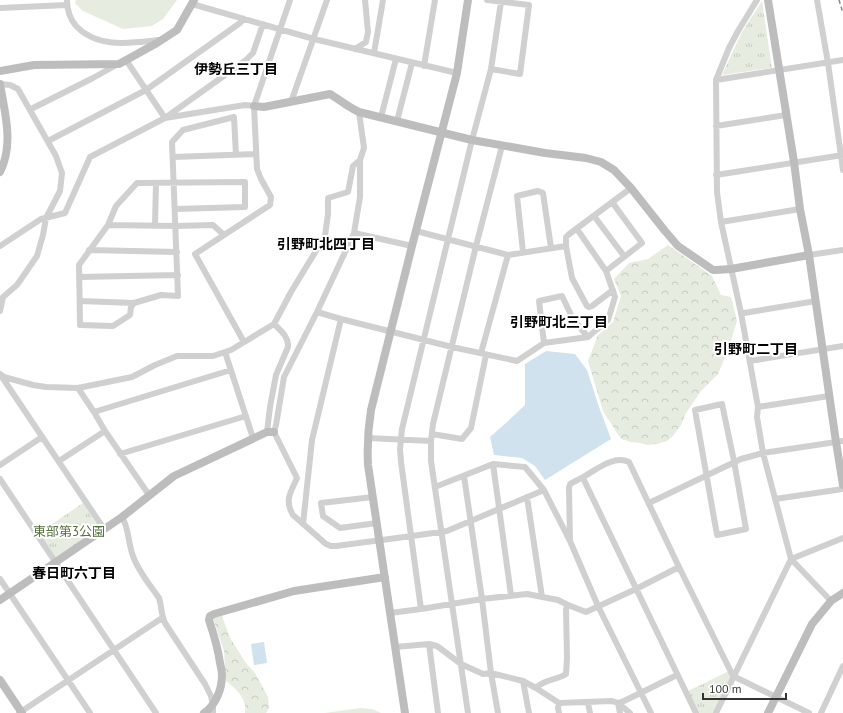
<svg xmlns="http://www.w3.org/2000/svg" width="843" height="713" font-family="'PT Sans','Noto Sans JP',sans-serif">
	<defs>
		<pattern id="grass-tufts" width="24" height="20" patternUnits="userSpaceOnUse"><rect width="24" height="20" fill="#e6ecdf"/><path d="M3 7l-1-3M5 7V3M7 7l1-3M15 17l-1-3M17 17v-4M19 17l1-3" fill="none" stroke="#c6cbc0"/></pattern>
		<pattern id="forest-crowns" width="20" height="18" patternUnits="userSpaceOnUse"><rect width="20" height="18" fill="#e6ecdf"/><path d="M2 6a3 3 0 1 1 6 0M12 15a3 3 0 1 1 6 0" fill="none" stroke="#c6cbc0"/></pattern>
	</defs>
	<rect width="100%" height="100%" fill="#fff"/>
	<!-- grass -->
	<path fill="url(#grass-tufts)" d="M762 1 772 68 722 75 742 32Z
		M83 503 99 528 56 558 39 533Z
		M729 671 732 676 714 713H697L686 692Z"/>
	<!-- forest -->
	<path fill="url(#forest-crowns)" d="M668 245 712 276 721 295 731 297 737 321 727 353 718 374 701 391 686 413 681 425 673 436 667 441 657 444 647 445 640 443 631 442 621 439 603 411 588 361 598 335 613 322 621 296 614 279 629 263 648 259Z
		M222 616 230 638 246 663 255 673 268 697 269 708 266 713H245C247 698 237 690 226 681L224 651 213 618Z"/>
	<!-- pitch -->
	<path fill="#e6ecdf" d="M76 0H177L163 19 152 26 123 29 83 11 75 3Z
		M361 708 372 709 381 713H325Z"/>
	<!-- water -->
	<path fill="#cfe2ee" d="M546 351 575 354 587 370 599 407 611 439 545 480 535 466 522 458 494 455 490 437 506 423 525 405V364Z
		M264 642 267 663 254 665 251 644Z"/>
	<g fill="none" stroke-linecap="round" stroke-linejoin="round">
		<!-- street -->
		<path stroke="#d0d0d0" stroke-width="6" d="M67 0C67 9 70 19 76 26 98 49 131 43 159 40
			M487 0 529 5 520 74 491 69
			M757 0 738 31 729 48 716 80 717 192 721 222 741 313 758 407 757 417 763 453 791 559 831 601
			M817 0 828 63 843 170
			M192 4 314 39 457 73
			M0 8 67 5
			M355 49 366 42 368 32 365 0
			M374 53 383 0
			M126 60 165 118 246 60 253 53 263 24
			M424 66 435 0
			M716 80 843 60
			M0 84 10 85 18 89 56 156 62 173 60 191 46 218 43 235 37 256 17 285 3 297 0 311
			M291 102 327 0
			M31 109 93 78 118 64
			M359 112 364 148 360 160V197L354 233 317 312 284 377 276 425 274 432 297 478C291 492 284 500 293 515L326 544 331 546H336L412 536 447 531 544 490
			M381 117 396 59
			M397 121 412 63
			M716 126 786 115
			M48 141 146 90 240 23 244 19
			M173 157 256 154
			M716 175 843 155
			M594 216 624 256
			M721 222 800 209
			M108 225 176 226 213 225 224 235
			M155 226 156 183
			M416 231 508 255 566 246V237L568 235 631 188
			M354 233 412 246
			M0 246 41 219 65 213 90 157 165 118 245 105 254 106
			M566 246 572 278 587 306 589 307 592 306 613 290
			M89 250 177 252
			M523 252 517 196 538 191 543 193 551 248
			M809 255 843 250
			M606 271 642 243 612 202
			M79 277 178 275
			M80 301 134 303 161 295 178 296 172 142 183 130 234 117 236 155
			M134 303 131 307 130 315 113 326 80 325 79 265 108 225 116 206 137 183 245 182V207L175 209
			M317 312 341 319 452 347 517 361 544 343 588 337 608 320 615 297 606 271 577 229
			M741 313H744L816 301
			M244 342 195 254 270 205 271 197 261 179 257 169 254 106 290 0
			M544 343 539 301 562 296 573 319 588 337
			M225 352 253 438
			M481 353 508 255
			M750 361 843 346
			M0 374 4 377 33 385 46 387 78 388 132 377 155 365 177 356H213L231 350 274 324 291 292 325 236 328 214V198L348 192 353 166 360 160
			M0 374 104 529
			M78 388 94 412 105 431 149 495
			M722 404 734 461 746 529 717 535 695 410Z
			M758 407 829 396
			M94 412 231 370
			M267 432 270 407 276 375 288 347C289 337 281 331 274 324
			M432 434 462 439 471 428 486 355
			M368 438 431 441
			M120 454 246 416
			M59 461 105 431
			M493 464 511 595
			M0 465 42 437
			M464 476 482 599 491 673 498 713
			M583 478 696 713
			M0 479 156 713
			M435 487 493 464 525 467 544 490 570 541 598 606 651 713
			M373 497 321 503 323 516 340 528 377 523
			M527 497 542 597
			M775 499 843 489
			M649 503 741 459 763 453 843 441
			M122 517C129 528 128 543 133 556 138 571 150 585 159 598 162 607 161 615 165 623L205 684 211 696 213 706V713
			M303 524 312 440 341 319
			M570 541 569 488 570 484C575 481 580 479 585 476 597 469 614 455 629 462L679 567 733 676 809 713
			M0 579 90 713
			M421 609 401 462 400 449 402 429 472 140 491 69 501 2
			M390 613 421 609 482 599 527 594 558 600 568 605 586 612 636 589 679 567
			M429 644 438 713
			M395 647 429 644 437 646 461 664 483 674 491 673 523 681 536 688 559 703
			M523 681 529 713
			M536 688C543 680 557 680 566 674L567 658 566 609 568 605
			M588 703 590 713
			M618 703 630 713
			M618 703 620 713
			M19 713 162 618
			M468 713 431 461V441L433 424 476 246 502 146
			M559 713 558 708 559 703 612 701 618 703 624 701 677 675
			M716 713 791 559 843 538
			M821 713 843 666"/>
		<!-- secondary -->
		<path stroke="#bdbdbd" stroke-width="8" d="M768 0 794 162 800 209 809 255 836 442 843 485
			M0 71 34 65 119 64 157 43 177 30 194 0
			M0 84C5 114 14 144 0 172
			M254 106 264 107 330 94C340 100 348 107 359 112L472 140 545 153 586 158 601 162 614 170 631 188 665 231 678 246 713 270H716L731 269 809 255
			M0 600 122 517 174 476 267 432H274
			M0 680 22 713
			M204 713C216 705 222 689 222 675 222 671 221 667 220 663 218 648 214 635 209 620L210 616 214 614 294 591 385 577
			M405 713 368 465C367 446 368 429 371 410L412 246 457 73 468 0
			M768 713 812 624 831 601 843 593"/>
		<!-- rail -->
		<path stroke="#888" stroke-width="1.5" stroke-dasharray="4 3" stroke-linecap="butt" d="M839 0 843 13"/>
	</g>
	<g text-anchor="middle" stroke-width="4" stroke-linejoin="round" paint-order="stroke">
		<!-- park labels -->
		<g font-size="13" fill="#56703f" stroke="#fff">
			<text x="69" y="536">東部第3公園</text>
		</g>
		<!-- neighbourhood labels -->
		<g font-size="14" font-weight="bold" fill="#000" stroke="#fff">
			<text x="236" y="74">伊勢丘三丁目</text>
			<text x="326" y="249">引野町北四丁目</text>
			<text x="559" y="327">引野町北三丁目</text>
			<text x="756" y="354">引野町二丁目</text>
			<text x="74" y="578">春日町六丁目</text>
		</g>
	</g>
	<!-- scale -->
	<path d="M703 693v6h83v-6" fill="none" stroke="#333333" stroke-width="2"/>
	<text x="709" y="693" font-size="12" fill="#333333" stroke="#ffffff" stroke-width="3" paint-order="stroke">100 m</text>
</svg>
